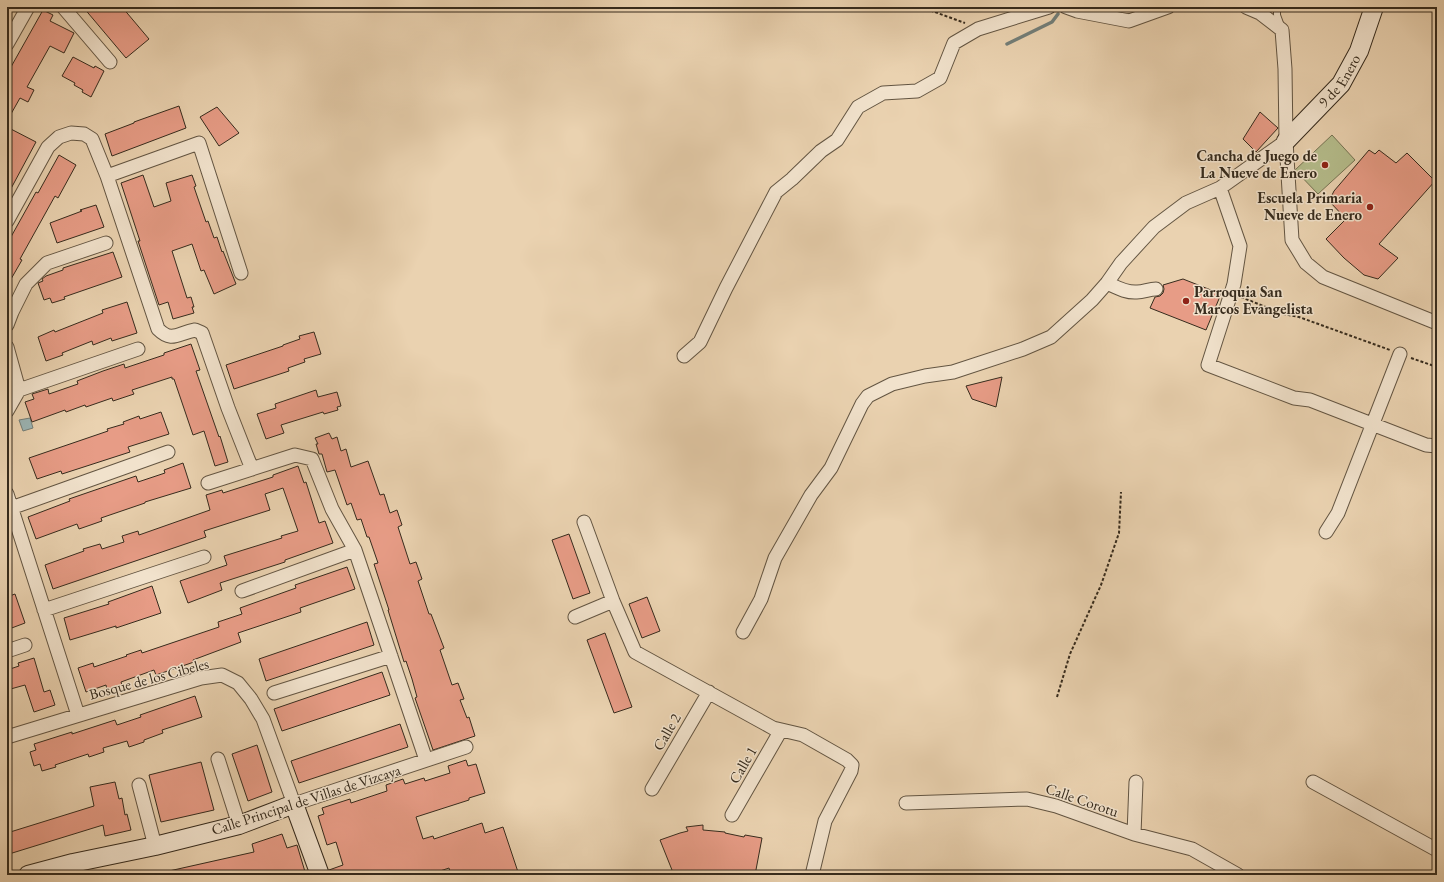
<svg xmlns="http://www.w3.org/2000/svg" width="1444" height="882" font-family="'EB Garamond',serif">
	<rect width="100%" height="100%" fill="#ead2b0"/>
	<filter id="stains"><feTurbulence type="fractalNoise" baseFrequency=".005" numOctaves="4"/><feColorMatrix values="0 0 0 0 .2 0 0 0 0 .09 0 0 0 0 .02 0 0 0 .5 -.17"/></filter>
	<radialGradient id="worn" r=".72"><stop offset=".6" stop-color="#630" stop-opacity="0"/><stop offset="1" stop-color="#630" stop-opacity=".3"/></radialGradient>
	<!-- green -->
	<path fill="#b5bd8c" stroke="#767454" d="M1332 135 1355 160 1318 194 1295 170Z"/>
	<!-- water -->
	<path fill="#9bb5b5" stroke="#737e78" d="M30 418 33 428 23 431 19 420Z"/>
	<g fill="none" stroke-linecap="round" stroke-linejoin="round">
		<!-- stream -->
		<path stroke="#737e78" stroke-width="3.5" d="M1007 44 1052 22 1058 14"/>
	</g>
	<!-- building -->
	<path fill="#e79c86" stroke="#362b1d" d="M83 7H122L149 39 126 58Z
		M43 10 53 15 50 21 74 33 64 53 50 46 27 87 34 90 28 102 20 98 7 121V74Z
		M73 57 94 68 95 66 104 71 91 97 82 92 83 90 74 85 75 83 62 76Z
		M179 106 186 128 112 156 105 134 134 123V122Z
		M217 107 239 133 219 146 200 117Z
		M1260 112 1278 128 1256 152 1243 139Z
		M7 127 36 142 7 196Z
		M1369 150 1375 154 1379 150 1396 163 1407 153 1435 181 1379 244 1398 258 1378 279 1364 275 1344 258 1326 239 1346 219 1329 201 1334 191Z
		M59 155 76 165 58 198 55 196 20 259 22 260 7 286V244L36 192 38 193Z
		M143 175 154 207 171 201 166 183 192 175 196 186 194 187 206 222 208 221 214 238 217 237 222 252 223 251 236 284 214 294 204 270 201 271 192 244 172 251 187 298 191 297 194 307H192L194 313 173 319 168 302 159 305 138 241H140L121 183Z
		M96 205 104 227 57 243 50 223 82 211 80 210Z
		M113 252 122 277 64 297 65 299 52 303 50 298 44 300 38 283 43 281 42 279 46 276 63 270V268Z
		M1183 279 1221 294 1206 330 1150 308 1155 297 1160 296 1163 293 1164 289 1163 285Z
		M127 302 137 333 112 341 111 338 93 345 92 341 62 353 63 355 46 361 38 337 54 330 55 332 103 313 102 310Z
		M314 332 321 354 304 359 305 362 288 368 289 371 234 389 226 365 283 346V345L300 339 299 336Z
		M191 344 200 370 196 371 219 437 220 436 228 462 215 466 204 431 193 435 174 379H172V377L132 390 134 394 113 401 112 398 86 407 85 405 66 412 65 410 32 422 25 402 34 399 32 394 48 389 49 394 78 384 77 381 103 371 124 364 125 368 164 355V353Z
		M1002 377 996 407 972 399 966 386Z
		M316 390 318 397 337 392 341 406 337 407 338 410 324 414 323 412 281 425 284 433 266 439 257 414 276 408 275 404Z
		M161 412 169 434 128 447 130 452 62 474 61 471 37 479 29 458 108 431 107 429 124 424 123 422 139 416 140 419Z
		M329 433 332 439 337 437 341 451 346 449 351 467 368 461 380 495 384 494 390 513 397 510 402 525 398 527 410 564 416 562 422 579 418 581 429 614H431L444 648 440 650 452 685 458 683 464 699 460 700 467 718 469 717 475 736 433 750 415 698 417 697 412 679 406 661 404 662 388 610H389L374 564 378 563 369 537H367L361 519 357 520 351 503 347 505 335 470 327 472 322 454H319L316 444H318L315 438Z
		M183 463 191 488 145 502V503L101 518 102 521 79 529 77 524 36 539 28 517 70 501 69 499 136 476 138 482 165 473 164 470Z
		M298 466 304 483 306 482 319 523 325 521 333 543 285 560V562L220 583 222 590 188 603 180 581 227 565 224 556 282 538 281 536 298 531 283 488 265 494 270 510 204 531 206 537 53 589 45 565 84 551 83 549 100 544 102 549 124 542 122 536 138 531 139 535 210 510 206 495 222 490 223 493 273 477V475Z
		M569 534 590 593 573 599 552 540Z
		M347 567 355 589 300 608 301 612 238 633 241 642 193 660 194 662 156 675 154 670 121 682 122 685 107 690 106 685 86 692 78 668 93 663 94 667 127 656 126 655 141 650 142 653 219 627 218 622 242 614 240 608 296 588 295 585Z
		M152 586 161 613 116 628V626L70 640 64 618 109 604 108 602Z
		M15 594 25 623 9 629 7 622V597Z
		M647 597 660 631 642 638 629 604Z
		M367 622 374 645 266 681 259 659Z
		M605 633 632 707 614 713 587 640Z
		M34 658 44 692 50 690 55 705 34 712 25 685 7 690V670L19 666 18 663Z
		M382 672 390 695 282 731 274 709Z
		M195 696 202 717 162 730 163 733 144 740V742L129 747 127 741 103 748 104 752 89 757 88 754 55 765 56 767 42 771 40 764 34 766 30 752 36 750 34 744 72 732V734L115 720 117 725 141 717 140 715Z
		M400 724 408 747 299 783 291 761Z
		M257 745 272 792 248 801 232 754Z
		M466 760 468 766 476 764 485 793 469 798V800L416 817 423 839 433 836 434 839 482 823 485 833 503 827 519 875H451L449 868 428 875H330L329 870 343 865 336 842 327 845 318 816 324 814 322 808 350 799 351 803 387 791 386 785 403 779 405 784 424 778 425 781 450 773 448 766Z
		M201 762 214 810 161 822 149 775Z
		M115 782 119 799 122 798 125 815 127 814 131 830 105 836 103 825 9 854 7 847V833L94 806 90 787Z
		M703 825V830L725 832V833L744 837 745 835 762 838 755 875H732L701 871 687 875H674L660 840 680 833 688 831 686 827Z
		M282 834 287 848 297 845 306 875H170L169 871 254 852 252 844Z"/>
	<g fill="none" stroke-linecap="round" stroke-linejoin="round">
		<!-- lane casing -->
		<g stroke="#635542" stroke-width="8">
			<path id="lane" d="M1277 7V15L1281 26"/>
		</g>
		<!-- street casing -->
		<g stroke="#635542" stroke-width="15">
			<path id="street" d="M63 7 110 62
				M1066 7 1077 11 1129 21 1168 7
				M1246 7 1260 13 1282 30 1285 69 1286 141 1292 240 1306 263 1323 277 1437 323
				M7 44 28 7
				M107 176 199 143 241 273
				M1220 188 1240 246 1234 284 1208 365 1294 398 1310 400 1426 445 1437 446
				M7 221 48 147 59 137 71 133 84 134 92 139 107 176 158 329C172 343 178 333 195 330L202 333 228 408 252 469
				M1107 283C1116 287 1126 293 1137 292 1144 292 1149 289 1156 289
				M7 325 12 312 26 284 47 263 106 243
				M7 347 19 390
				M684 356 700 342 726 288 776 192 792 179 821 151 837 140 858 107 883 93 917 91 940 78 954 43 978 29 1049 7
				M7 411 19 390 138 349
				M208 483 295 455 312 459 332 509 355 550 426 760
				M7 494 78 715
				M11 508 168 452
				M584 522 613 601 635 652 773 728 803 735 847 760 852 765 851 771 825 821 812 875
				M1326 532 1338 513 1400 354
				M242 591 355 550
				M44 610 204 557
				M575 617 613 601
				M743 632 761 599 775 558 811 495 831 468 862 404 868 396 892 384 925 376 953 372 1023 349 1051 337 1092 300 1107 283 1121 263 1154 227 1186 203 1220 188 1286 141
				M7 651 25 645
				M274 693 391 656
				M7 737 201 678 222 675 238 683 251 699 263 719 294 804 466 747
				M218 759 239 825
				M1313 782 1437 850
				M139 785 155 846
				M652 789 709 692
				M906 803 1027 799 1056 806 1134 834 1192 849 1238 875
				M732 815 781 730
				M1134 834 1136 782"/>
		</g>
		<!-- secondary casing -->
		<g stroke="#362b1d" stroke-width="20">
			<g id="secondary">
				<path id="s1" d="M1286 141 1341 84 1359 51 1374 7"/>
				<path d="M28 875 73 863 155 846 239 825 294 804 320 875"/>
			</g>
		</g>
		<!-- path -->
		<path stroke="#362b1d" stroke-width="2" stroke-dasharray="3 2" stroke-linecap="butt" d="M921 7 965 23
			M1241 297 1283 314 1299 317 1390 350
			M1411 358 1437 367
			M1057 697 1070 654 1101 585 1119 533 1121 492"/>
		<!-- lane -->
		<use href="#lane" stroke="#f1e2cc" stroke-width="6"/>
		<!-- street -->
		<use href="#street" stroke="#f1e2cc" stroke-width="13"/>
		<!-- secondary -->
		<use href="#secondary" stroke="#f1e2cc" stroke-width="18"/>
	</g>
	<!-- markers -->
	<g fill="#8f2418" stroke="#f1e2cc" stroke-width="1.5">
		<circle cx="1325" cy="165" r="4"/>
		<circle cx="1370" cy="207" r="4"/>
		<circle cx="1186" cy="301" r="4"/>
	</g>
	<g text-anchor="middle" stroke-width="3" stroke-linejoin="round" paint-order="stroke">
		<!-- street labels -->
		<g font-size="15" fill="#362b1d" stroke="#f1e2cc">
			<text dy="5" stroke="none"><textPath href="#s1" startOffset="81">9 de Enero</textPath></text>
			<text transform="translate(149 679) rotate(-15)" y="5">Bosque de los Cibeles</text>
			<text transform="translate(667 732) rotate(-60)" y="5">Calle 2</text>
			<text transform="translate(743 765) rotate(-60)" y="5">Calle 1</text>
			<text transform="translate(306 800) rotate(-18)" y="5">Calle Principal de Villas de Vizcaya</text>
			<text transform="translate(1082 800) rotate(19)" y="5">Calle Corotu</text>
		</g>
		<!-- poi labels -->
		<g font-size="15" font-weight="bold" fill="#362b1d" stroke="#f1e2cc" text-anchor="end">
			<text x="1317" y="161">Cancha de Juego de<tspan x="1317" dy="17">La Nueve de Enero</tspan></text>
			<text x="1362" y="203">Escuela Primaria<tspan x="1362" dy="17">Nueve de Enero</tspan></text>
			<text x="1194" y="297" text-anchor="start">Parroquia San<tspan x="1194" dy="17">Marcos Evangelista</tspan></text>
		</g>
	</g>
	<!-- margin -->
	<rect width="1444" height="882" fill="none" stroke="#ead2b0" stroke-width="24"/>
	<rect x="8" y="8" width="1428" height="866" fill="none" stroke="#362b1d" stroke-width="2"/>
	<rect x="12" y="12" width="1420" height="858" fill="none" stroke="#362b1d"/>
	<rect width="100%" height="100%" filter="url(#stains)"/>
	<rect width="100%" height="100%" fill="url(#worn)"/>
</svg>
